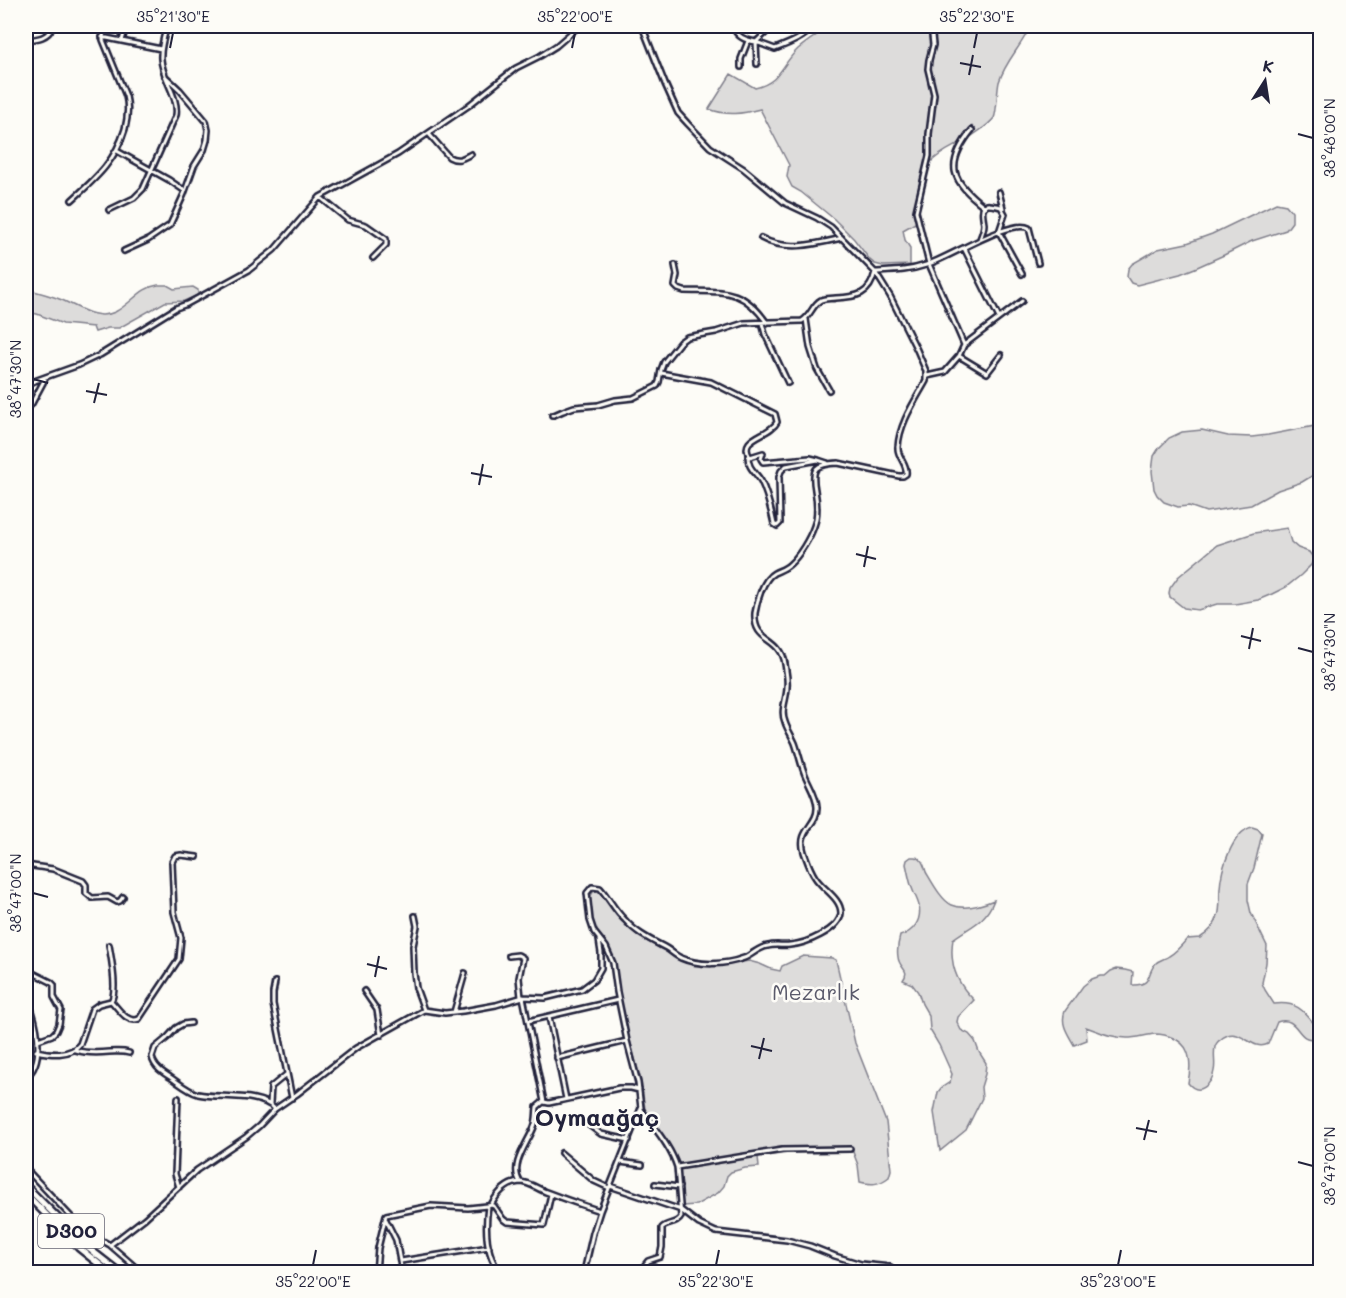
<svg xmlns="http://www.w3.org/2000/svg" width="1346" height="1298" font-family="Mali,sans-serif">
	<rect width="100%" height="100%" fill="#fdfcf7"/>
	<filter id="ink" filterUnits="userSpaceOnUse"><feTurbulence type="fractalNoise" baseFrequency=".0167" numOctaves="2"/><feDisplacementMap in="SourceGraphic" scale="12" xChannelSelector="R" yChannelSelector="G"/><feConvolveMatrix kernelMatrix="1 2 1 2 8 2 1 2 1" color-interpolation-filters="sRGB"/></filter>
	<g filter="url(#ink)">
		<!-- green -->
		<path fill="#dddcdb" stroke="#807f8b" stroke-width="1.5" d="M829 26H1065L1051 28 1029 29C1020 48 1005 62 999 82 997 90 997 113 994 118 988 126 980 130 972 136 959 145 940 151 929 164 920 174 916 208 917 222L903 230 905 240 910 248V265L883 266 875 264 870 260 854 239 834 219 801 192 792 187 787 177 789 165 760 109C742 114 727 116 709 109L731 74 755 88C781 82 781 65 798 49 807 41 819 34 829 26Z
			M1276 203 1286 205 1292 212V222L1286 230 1252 241 1224 255 1195 268 1180 274 1137 285 1131 283 1127 277 1128 269 1132 264 1158 249 1187 243 1212 234Z
			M158 285H167L174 289 193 287 198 290V295L184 301 165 302 119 328H108L95 332 93 327 63 324 37 314 26 312V289C38 292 50 295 62 300 79 307 96 321 115 312 131 304 141 287 158 285Z
			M1320 425V471L1302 482 1278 490 1251 505 1206 512 1189 506 1178 507 1164 502 1157 495 1154 489 1152 471 1154 456 1159 448 1169 438 1182 432 1202 430 1228 436 1252 437 1268 435Z
			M1287 528 1291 542 1298 548 1309 552 1312 556 1313 560 1311 565 1301 575 1286 587 1272 594 1258 600 1235 604H1217L1198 610 1184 608 1170 597 1169 593 1170 588 1178 577 1217 545 1254 533Z
			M1252 827 1258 829 1262 834 1254 868 1248 884V900L1251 913 1267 946 1266 963 1262 983 1265 990 1274 1004C1296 1001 1303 1010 1316 1026L1315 1038C1297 1044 1299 1014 1277 1022L1268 1044C1250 1053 1240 1022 1220 1040 1218 1041 1215 1045 1215 1047 1213 1055 1216 1064 1214 1071 1212 1084 1199 1097 1188 1083 1190 1073 1191 1060 1187 1051 1182 1039 1166 1034 1155 1034 1145 1035 1137 1038 1127 1038 1112 1038 1100 1032 1086 1027L1087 1040 1074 1045C1068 1034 1060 1024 1065 1011L1083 986 1092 979 1100 976H1105L1111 971 1116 969 1125 970 1133 972 1132 985C1153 986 1146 973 1156 963 1159 960 1165 959 1169 956 1176 952 1182 945 1187 939L1200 938C1208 933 1215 926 1218 916 1221 907 1219 897 1220 888 1221 870 1232 832 1252 827Z
			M911 857C915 857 917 856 920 859 923 862 925 868 926 872 932 882 942 901 952 905 964 910 982 905 994 900 985 923 970 926 953 939 949 963 957 984 974 1000L958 1017 957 1022 961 1030 969 1034 975 1041 979 1052 986 1063 985 1074 981 1087 982 1098 966 1130 940 1151 934 1112 938 1092 941 1088 950 1082 952 1074 939 1045 930 1030 929 1016 922 1004 918 992 912 984 903 980C911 969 899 969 898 957 897 951 898 943 900 936 913 932 922 921 919 906 918 900 914 894 912 888 909 880 908 872 906 864L907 860Z
			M598 890 603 893 621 919 639 937 685 962 716 966 749 961 760 964 771 969 780 971 782 966 803 956 832 958 836 960 855 1043 886 1122 891 1170 889 1177C879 1185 871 1185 860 1182L858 1165 853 1152H796L758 1157 759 1167 745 1168 731 1172 727 1176 724 1186 718 1193 696 1205 682 1206 679 1165 670 1146 651 1120 645 1109 641 1081 624 1018 612 956 606 943 595 932 591 918 590 897 593 892Z"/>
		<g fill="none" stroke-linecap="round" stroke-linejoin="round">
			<!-- minor casing -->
			<g stroke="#22223b" stroke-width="8">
				<path id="minor" d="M690 26H693
					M732 26C738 37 744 40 756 42L773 26
					M931 26 933 45 929 60 928 69 934 94 929 134V156L916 211 929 264 964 345
					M102 37 161 49
					M26 40C38 39 48 38 53 26
					M122 41 126 26
					M757 64 756 42 775 49C793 42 801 39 815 26
					M741 67V59L748 41
					M972 130C944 165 951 181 985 207
					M429 134 449 157C458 162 463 158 471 154
					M117 151 169 180 185 191
					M999 192 1003 208
					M320 197 348 220 366 225 386 239V245L373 258
					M72 200C96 178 115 162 125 129 128 117 129 108 126 96L103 40 104 26
					M109 210 134 198 143 189 176 115C179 97 162 78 161 59 160 48 164 36 167 26
					M761 238C786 252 816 244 842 238
					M980 239C982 234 984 229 984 224 981 205 981 202 1001 207L1005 214 999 232 1022 274
					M964 248 999 318
					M124 251 148 240 170 225 184 194 194 166 204 150 207 140 208 130 206 121 180 90 165 76
					M675 265 677 275 675 286 678 289 684 291C723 292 742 287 767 323
					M806 319 810 347 817 369 829 390
					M762 323 765 334 788 383
					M959 356 987 373 1001 355
					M661 373 711 382 775 414 777 422C770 436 737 437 750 457L763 453 761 459 763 462 810 458 818 460
					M927 376 945 372 959 356 964 345 1022 301
					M26 384 79 365 100 355 176 308 187 304 249 270 274 250 320 197 398 154 468 106 516 68 540 56 556 46 579 26
					M26 410 31 405 46 377
					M552 415H554L563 411 574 407 598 405 615 400 633 398 657 386 659 382 661 370 664 362 680 342 687 337 716 332 744 323 802 321C811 316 812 305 821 300 826 298 831 299 836 298 857 297 870 295 875 272 894 271 908 271 926 265 947 259 1011 218 1029 228L1038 263
					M748 456C748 469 755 471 761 481 768 495 771 510 774 524L777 526 780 523 779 477 781 471 786 466 818 460 827 463
					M26 865 53 869 83 881 86 885V893L92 898 108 897 117 902 120 901 123 897
					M415 916 417 926 413 946 414 973 416 988 424 1010
					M109 945C111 957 118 991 111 1001
					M509 956 518 955 523 958 519 978 521 997
					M29 957V971L51 982 54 985V997L61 1010 59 1024 56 1031 52 1035 38 1040
					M275 982 273 993V1004L292 1098
					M364 991 377 1010 381 1035
					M523 997 544 1102 549 1103 619 1088H631L639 1090
					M26 1007 32 1011C38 1030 44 1063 26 1077
					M454 1012 465 973
					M549 1017 566 1099
					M528 1021 618 1000
					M191 1023 183 1024 176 1028 167 1038 155 1048 152 1057C154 1067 162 1072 170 1077 179 1083 188 1091 198 1094 219 1099 260 1092 275 1109
					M75 1050C85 1053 99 1053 109 1052 117 1052 122 1051 129 1053
					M36 1051C50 1054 70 1057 80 1044L92 1009 99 1004 111 1001C119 1009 127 1024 139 1019L179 959 181 938 174 912 172 862 175 856 181 855 197 857
					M557 1058 627 1041
					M178 1098 175 1174 179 1187
					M270 1104 271 1087 287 1074
					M589 1125 601 1134 629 1140
					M561 1153 594 1181 609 1188
					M620 1162 642 1165
					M677 1167 782 1150 850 1149
					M26 1169 76 1222 94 1236 110 1245 141 1272
					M520 1182C509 1165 528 1143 534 1127 537 1120 536 1114 537 1107L543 1102
					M655 1184 679 1187
					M610 1186 681 1210 699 1224 716 1232 787 1240 810 1246 835 1256 861 1264 890 1267
					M491 1205C497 1194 507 1183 520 1182 529 1182 538 1189 546 1192 564 1199 582 1205 600 1211
					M386 1220 396 1240 402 1272
					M110 1245 145 1218 197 1170 246 1137 259 1126 275 1109 297 1094 356 1048 424 1010 445 1013 463 1011 496 1005 523 997 545 998 582 989 594 980 601 968V953L599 940
					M401 1261 489 1247
					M376 1272 378 1248 386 1215 431 1206 468 1208 487 1206
					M500 1272C486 1255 485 1228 488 1206L491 1205 494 1206 503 1219 507 1222 544 1225 551 1194
					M584 1272 593 1233 600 1211 641 1108 638 1083 627 1041 617 992 613 963 606 947 594 932 590 920 587 893 592 887 600 888C609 898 615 911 625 920 636 933 651 940 666 948 671 951 676 956 681 958 699 966 725 965 744 958 752 955 759 947 768 946 775 944 783 946 790 945 805 944 840 930 841 913 841 898 822 889 815 877 810 870 807 860 804 852 797 830 818 825 817 807 817 797 810 786 806 777 801 766 799 754 795 743 792 736 787 729 785 722 780 710 787 699 787 687 788 679 786 671 785 664 781 635 753 644 755 613 757 601 763 579 774 573 780 570 785 569 790 564 799 556 810 538 814 526 818 516 817 501 815 490 811 468 815 464 838 463L899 476H903L906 474C908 464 897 457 898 447 899 424 915 401 926 381V371L917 350 890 296 875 272 831 227 817 218 785 203 744 169 710 147 688 124 678 113 665 84 642 26
					M636 1272 641 1270 648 1261 660 1257 662 1247V1228C667 1222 677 1225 681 1217L677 1167C670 1145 653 1127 641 1109"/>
			</g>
			<!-- trunk casing -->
			<g stroke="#22223b" stroke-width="10">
				<path id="trunk" d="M26 1186 87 1247 119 1272
					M26 1194 79 1248 109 1272"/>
			</g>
			<!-- minor -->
			<use href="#minor" stroke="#fdfcf7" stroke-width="3"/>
			<!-- trunk -->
			<use href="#trunk" stroke="#fdfcf7" stroke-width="5"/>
		</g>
	</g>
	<!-- ticks -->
	<path fill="none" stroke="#22223b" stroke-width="2" d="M170 48 173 33M572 48 575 33M974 48 977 33M960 63 981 67M969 75 973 55M1298 134 1313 138M33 379 48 383M86 391 107 395M94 403 99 383M471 473 492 477M479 485 483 464M856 554 876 559M864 567 868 546M1241 636 1261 641M1298 648 1313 652M1249 649 1253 628M33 893 48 897M367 964 387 969M375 977 379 956M751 1046 772 1051M759 1059 764 1038M1136 1128 1157 1132M1144 1140 1149 1120M1298 1162 1313 1166M313 1265 316 1250M716 1265 719 1250M1118 1265 1121 1250"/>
	<g text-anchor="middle" stroke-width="5" stroke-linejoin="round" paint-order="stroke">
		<!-- shield labels -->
		<rect fill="#fdfcf7" stroke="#646373" stroke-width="1.5" x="38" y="1214" width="66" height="34" rx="4.5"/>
		<g font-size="20" font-weight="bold" fill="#22223b">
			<text x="71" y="1238">D300</text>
		</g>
		<!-- park labels -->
		<g font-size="21" fill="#5a5a6b" stroke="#fdfcf7">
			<text x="816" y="1000">Mezarlık</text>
		</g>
		<!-- quarter labels -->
		<g font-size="24" font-weight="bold" fill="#22223b" stroke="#fdfcf7">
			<text x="597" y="1126">Oymaağaç</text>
		</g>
	</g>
	<!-- margin -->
	<rect width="1346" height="1298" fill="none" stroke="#fdfcf7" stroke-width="66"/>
	<!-- north arrow -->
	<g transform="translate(1265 81) rotate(12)" stroke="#fdfcf7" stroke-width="4.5" paint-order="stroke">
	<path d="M0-4.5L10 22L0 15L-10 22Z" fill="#22223b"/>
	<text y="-9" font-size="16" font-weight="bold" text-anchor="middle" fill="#22223b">K</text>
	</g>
	<rect x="33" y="33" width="1280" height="1232" fill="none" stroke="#22223b" stroke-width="2"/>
	<g font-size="15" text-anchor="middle" fill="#22223b">
		<text x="173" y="22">35°21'30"E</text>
		<text x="575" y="22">35°22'00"E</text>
		<text x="977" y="22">35°22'30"E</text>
		<text transform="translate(1330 138) rotate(-90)" y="5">38°48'00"N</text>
		<text transform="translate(16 379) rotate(-90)" y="5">38°47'30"N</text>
		<text transform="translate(1330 652) rotate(-90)" y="5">38°47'30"N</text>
		<text transform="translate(16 893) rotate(-90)" y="5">38°47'00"N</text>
		<text transform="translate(1330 1166) rotate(-90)" y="5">38°47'00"N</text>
		<text x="313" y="1287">35°22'00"E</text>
		<text x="716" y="1287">35°22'30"E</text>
		<text x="1118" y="1287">35°23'00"E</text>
	</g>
</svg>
